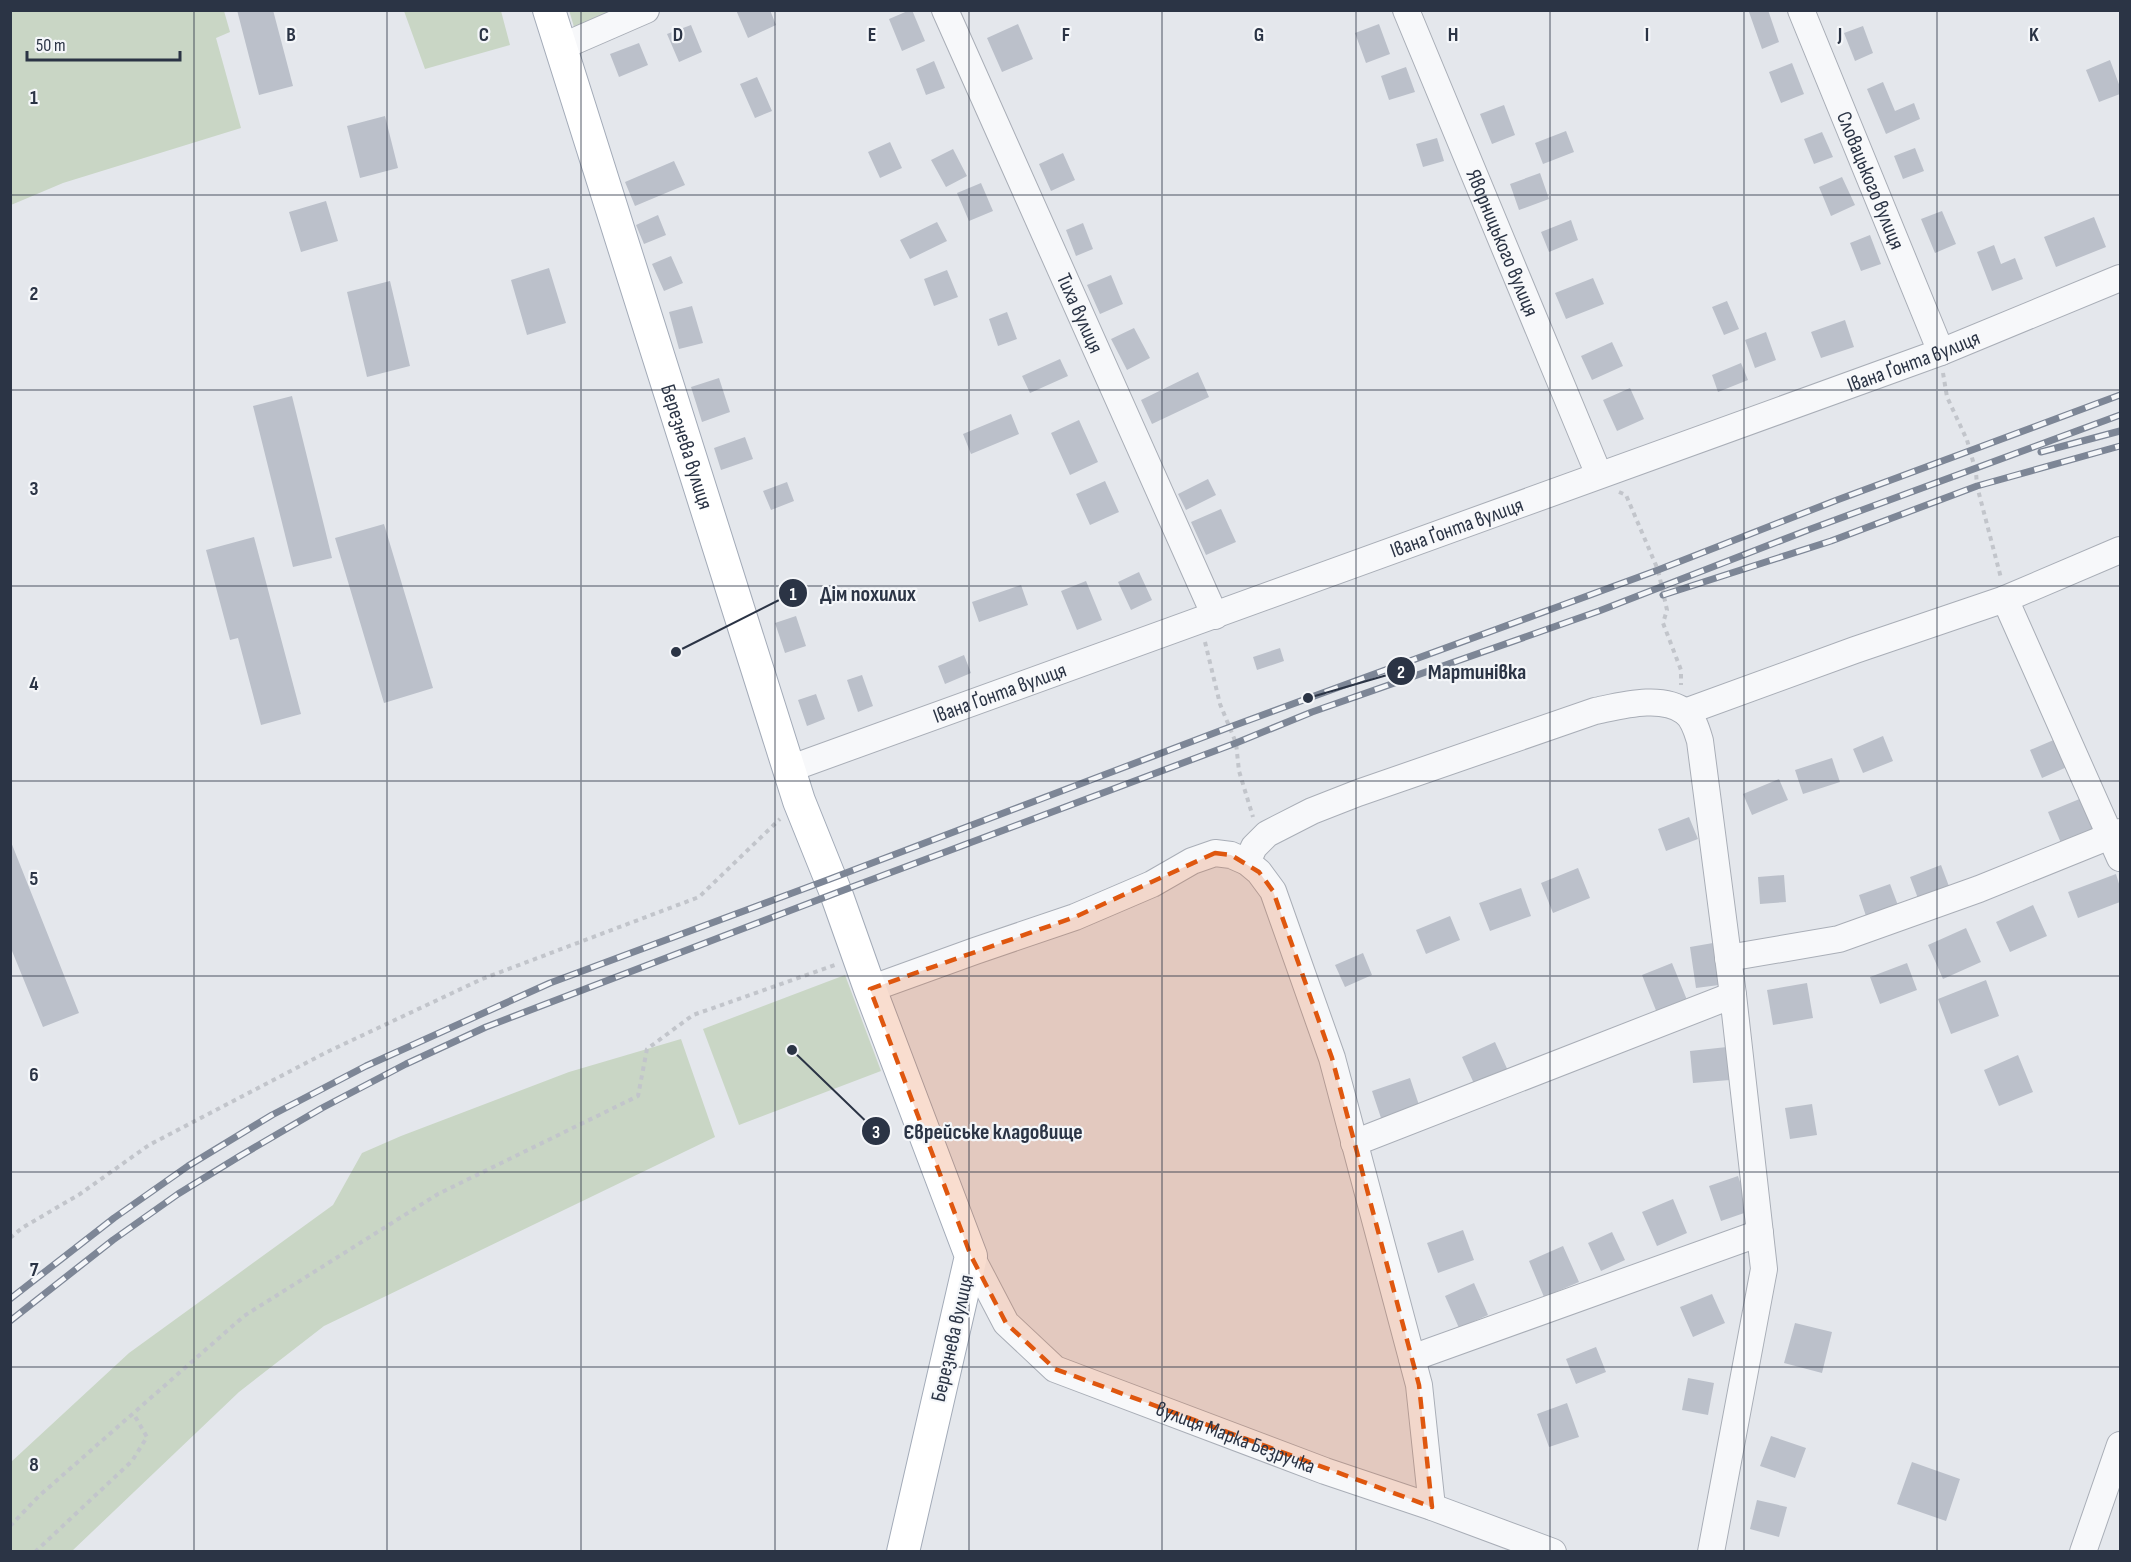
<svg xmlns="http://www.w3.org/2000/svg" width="2131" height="1562" font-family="'Sofia Sans Condensed',sans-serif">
	<rect width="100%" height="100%" fill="#e4e7ec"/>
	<!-- green -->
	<path fill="#c9d6c5" d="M11 10 224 11 230 32 216 38 241 128 63 183 11 205Z
		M569 10 630 11 576 34Z
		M404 11H501L510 45 425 69Z
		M845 975 881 1071 739 1125 703 1029Z
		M681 1039 715 1137 324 1326 239 1392 72 1551H11V1462L129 1353 333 1205 362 1153 401 1136 569 1072Z"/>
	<!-- building -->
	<path fill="#bbc0ca" d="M237 10H273L293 86 259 95Z
		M736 10H770L776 25 748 38Z
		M910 10H912L925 41 902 51 889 19Z
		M1752 10H1768L1779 42 1762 49 1749 12Z
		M1018 24 1033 59 1002 72 987 38Z
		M1379 24 1390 54 1366 63 1355 33Z
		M691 25 702 52 679 62 667 34Z
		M1863 26 1873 53 1855 61 1844 33Z
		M639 43 648 65 619 77 610 54Z
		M2110 60 2120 87V94L2099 102 2086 70Z
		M934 61 945 88 926 95 916 69Z
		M1792 63 1804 94 1781 103 1769 72Z
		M1406 67 1415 92 1389 100 1381 76Z
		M757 77 772 111 755 118 740 84Z
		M1883 82 1895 111 1914 103 1920 119 1886 134 1867 89Z
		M1504 105 1515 135 1492 144 1480 114Z
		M385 116 398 168 360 178 347 126Z
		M1566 131 1574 152 1543 164 1535 143Z
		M1822 132 1833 157 1814 164 1804 139Z
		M1437 138 1444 161 1423 167 1416 144Z
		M890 142 902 168 880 178 868 152Z
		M1915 148 1924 171 1903 179 1894 156Z
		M953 149 967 176 946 187 931 160Z
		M1063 153 1075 180 1051 191 1039 164Z
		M674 161 685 185 635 206 625 182Z
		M1540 173 1549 199 1519 210 1510 184Z
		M1842 177 1855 205 1831 216 1819 187Z
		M981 183 993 211 969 221 957 193Z
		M326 201 338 241 301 252 289 212Z
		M1942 211 1956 244 1935 253 1921 219Z
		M658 215 666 235 644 244 636 225Z
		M2094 217 2106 247 2056 267 2044 237Z
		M1571 220 1578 240 1549 252 1541 232Z
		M937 222 947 241 910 259 900 240Z
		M1083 223 1093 249 1076 256 1066 230Z
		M1870 235 1881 264 1861 271 1850 243Z
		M1994 245 2001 264 2015 258 2023 279 1992 291 1977 252Z
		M671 256 683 283 664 291 652 264Z
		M549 268 566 323 527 335 511 280Z
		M947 270 958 297 934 306 924 279Z
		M1111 275 1123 304 1100 314 1087 285Z
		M1593 278 1604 304 1566 319 1555 293Z
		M390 281 410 366 367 377 347 292Z
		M1727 301 1739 329 1724 335 1712 307Z
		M692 306 703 343 679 349 669 312Z
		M1007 312 1017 339 998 346 989 319Z
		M1845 320 1854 347 1821 358 1811 332Z
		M1134 328 1150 358 1127 370 1111 339Z
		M1766 332 1776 360 1755 368 1745 340Z
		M1612 342 1623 366 1592 380 1581 356Z
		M1060 359 1068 376 1030 393 1022 376Z
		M1741 363 1748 380 1718 392 1712 375Z
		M1198 372 1209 397 1152 424 1141 400Z
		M719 378 730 412 702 422 691 387Z
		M1630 388 1644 419 1617 431 1603 400Z
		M292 396 332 558 293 567 253 406Z
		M1011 414 1019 434 971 454 963 434Z
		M1079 420 1098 462 1070 475 1051 433Z
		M745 437 753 459 721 470 714 448Z
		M1208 479 1216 495 1186 510 1178 494Z
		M1105 481 1119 512 1090 525 1076 494Z
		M787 482 794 501 771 510 763 491Z
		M1221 509 1236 542 1206 555 1191 522Z
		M384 524 433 688 384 703 335 538Z
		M254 537 301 714 261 725 238 638 230 640 206 550Z
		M1139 572 1152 600 1131 610 1118 582Z
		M1086 581 1102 620 1077 630 1061 591Z
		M1021 585 1028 605 979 622 972 602Z
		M796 616 806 646 785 653 775 623Z
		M1280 648 1284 661 1257 670 1253 657Z
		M964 655 971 673 945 684 938 666Z
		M862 675 873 706 858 712 847 680Z
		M816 694 825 719 807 726 798 700Z
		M1883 736 1893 761 1863 773 1853 749Z
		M2056 739 2067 767 2042 778 2030 750Z
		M1832 758 1840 782 1803 794 1795 770Z
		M1779 779 1788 800 1752 815 1743 794Z
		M2082 798 2095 829 2061 843 2048 812Z
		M1689 817 1698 839 1666 851 1658 829Z
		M11 842 79 1013 43 1027 10 946Z
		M1941 865 1950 889 1919 901 1910 877Z
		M1578 868 1590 898 1553 913 1541 883Z
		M2116 874 2120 887V902L2078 918 2068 892Z
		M1784 875 1786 902 1760 904 1758 877Z
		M1890 884 1899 908 1867 919 1859 895Z
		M1521 888 1531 916 1490 931 1479 903Z
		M2033 905 2047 936 2010 952 1996 922Z
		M1450 916 1460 940 1426 954 1416 930Z
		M1966 928 1981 962 1943 979 1928 945Z
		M1713 943 1719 985 1696 988 1690 947Z
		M1363 953 1372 975 1345 987 1335 965Z
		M1672 963 1687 1000 1657 1013 1642 975Z
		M1907 963 1917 990 1880 1004 1870 977Z
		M1986 980 1999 1016 1951 1034 1938 999Z
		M1807 983 1813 1018 1773 1025 1767 990Z
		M1495 1042 1509 1073 1476 1088 1462 1057Z
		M1727 1047 1730 1080 1693 1083 1690 1051Z
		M2018 1055 2033 1092 1999 1106 1984 1070Z
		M1410 1078 1421 1111 1383 1124 1372 1091Z
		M1812 1104 1817 1135 1790 1139 1785 1108Z
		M1738 1176 1750 1211 1721 1221 1709 1186Z
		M1673 1199 1687 1233 1657 1246 1642 1212Z
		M1463 1230 1474 1260 1438 1273 1427 1243Z
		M1612 1232 1625 1260 1601 1271 1588 1243Z
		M1563 1246 1579 1282 1544 1297 1529 1261Z
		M1474 1283 1488 1315 1459 1328 1445 1296Z
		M1712 1294 1725 1323 1693 1337 1680 1307Z
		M1795 1323 1832 1332 1822 1373 1784 1363Z
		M1596 1347 1606 1372 1576 1384 1566 1359Z
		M1688 1378 1714 1383 1708 1415 1682 1410Z
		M1567 1403 1579 1437 1549 1447 1537 1414Z
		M1771 1436 1806 1448 1795 1478 1760 1466Z
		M1912 1462 1960 1479 1946 1521 1897 1504Z
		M1757 1500 1787 1507 1779 1537 1750 1529Z"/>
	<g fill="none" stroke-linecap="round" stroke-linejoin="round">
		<!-- minor casing -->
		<g stroke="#a9aeb7" stroke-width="28">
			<g id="minor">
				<path id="s1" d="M945 10 1215 616"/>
				<path id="s2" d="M1406 10 1599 475"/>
				<path id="s3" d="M1801 10 1941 352"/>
				<path d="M561 47 646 10"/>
				<path d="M2005 599 2120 858"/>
				<path d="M1685 712 1855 650 2005 599 2120 550"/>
				<path id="s4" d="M789 769 1941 352 2120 278"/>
				<path d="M1247 862 1254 847 1267 834 1312 811 1358 793 1595 711C1620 706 1662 694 1685 712 1694 719 1697 731 1700 741L1733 995 1764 1269 1711 1552"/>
				<path d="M1728 958 1839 939 1979 889 2120 832"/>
				<path d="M870 989 975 951 1075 917 1152 884 1192 861 1215 853 1231 855 1247 862 1259 872 1273 891 1332 1058 1419 1385 1432 1507"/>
				<path d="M1354 1143 1733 995"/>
				<path id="s5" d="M971 1256 1006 1323 1055 1369 1325 1471 1432 1507 1553 1552"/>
				<path d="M1412 1358 1760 1233"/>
				<path d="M2083 1552 2120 1445"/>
			</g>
		</g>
		<!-- major casing -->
		<g stroke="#a3abb8" stroke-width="34">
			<g id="major">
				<path id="s6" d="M549 10 799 801 836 893 870 989 971 1256 903 1552"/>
			</g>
		</g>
		<!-- path -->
		<path stroke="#c2c5cb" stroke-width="4" stroke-dasharray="4.5 4.5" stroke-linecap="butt" d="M1943 373 1947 397 1967 440 1976 472 1977 486 2001 578
			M1619 492 1626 495 1658 570 1667 610 1663 623 1681 670V685
			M1205 642 1220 704 1236 743 1239 771 1253 817
			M10 1238 22 1228 80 1194 149 1145 327 1052 482 979 699 897 780 819
			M10 1526 39 1496 244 1316 438 1194 638 1096 647 1049 693 1015 835 965
			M35 1552 132 1461 147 1437 133 1413"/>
		<!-- minor -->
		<use href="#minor" stroke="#f7f8fa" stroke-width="26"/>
		<!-- major -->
		<use href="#major" stroke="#fff" stroke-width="32"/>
		<!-- rail casing -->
		<g stroke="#7d8696" stroke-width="7">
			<path id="rail" d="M2041 452 2120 431
				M1663 595 1831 541 1977 486 2120 446
				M10 1299 114 1218 188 1166 272 1115 366 1066 550 983 830 879 1230 727 1658 570 1837 500 2120 395
				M10 1321 113 1240 178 1194 240 1156 322 1108 406 1064 486 1027 836 893 1236 743 1312 712 1599 611 1808 530 2120 415"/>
		</g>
		<!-- rail -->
		<use href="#rail" stroke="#f4f6f9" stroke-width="4.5" stroke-dasharray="14" stroke-linecap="butt"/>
	</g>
	<!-- marked area -->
	<path fill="#df570f" fill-opacity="0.2" stroke="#df570f" stroke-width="4.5" stroke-dasharray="12 8" stroke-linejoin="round" d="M1215 853 1231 855 1259 872 1273 891 1332 1058 1419 1385 1432 1507 1055 1369 1006 1323 971 1256 870 989 1075 917Z"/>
	<!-- grid -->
	<path fill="none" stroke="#2b3445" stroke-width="1.5" stroke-opacity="0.55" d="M194 10V1552M387 10V1552M581 10V1552M775 10V1552M969 10V1552M1162 10V1552M1356 10V1552M1550 10V1552M1744 10V1552M1937 10V1552M10 195H2120M10 390H2120M10 586H2120M10 781H2120M10 976H2120M10 1172H2120M10 1367H2120"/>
	<g text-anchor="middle" stroke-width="4.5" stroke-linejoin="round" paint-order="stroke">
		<!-- street labels -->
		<g font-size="21" fill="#2b3445" stroke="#f4f6f9">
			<text dy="7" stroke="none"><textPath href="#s3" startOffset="184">Словацького вулиця</textPath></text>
			<text dy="7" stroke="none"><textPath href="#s2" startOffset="252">Яворницького вулиця</textPath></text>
			<text dy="7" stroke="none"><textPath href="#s1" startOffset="332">Тиха вулиця</textPath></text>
			<text dy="7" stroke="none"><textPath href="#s4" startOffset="1196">Івана Ґонта вулиця</textPath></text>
			<text dy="7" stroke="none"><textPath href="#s6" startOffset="458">Березнева вулиця</textPath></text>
			<text dy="7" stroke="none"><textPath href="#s4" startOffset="710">Івана Ґонта вулиця</textPath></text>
			<text dy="7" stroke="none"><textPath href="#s4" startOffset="224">Івана Ґонта вулиця</textPath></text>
			<text transform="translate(952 1338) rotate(-77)" y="7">Березнева вулиця</text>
			<text dy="7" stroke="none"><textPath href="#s5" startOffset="336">вулиця Марка Безручка</textPath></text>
		</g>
	</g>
	<g font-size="20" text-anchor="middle" font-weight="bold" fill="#2b3445" stroke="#f4f6f9" stroke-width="4.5" stroke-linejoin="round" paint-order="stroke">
		<text x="291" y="41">B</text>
		<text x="484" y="41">C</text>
		<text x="678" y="41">D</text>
		<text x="872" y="41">E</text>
		<text x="1066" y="41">F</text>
		<text x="1259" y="41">G</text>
		<text x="1453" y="41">H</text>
		<text x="1647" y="41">I</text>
		<text x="1840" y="41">J</text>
		<text x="2034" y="41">K</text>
		<text x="34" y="104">1</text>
		<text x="34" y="300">2</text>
		<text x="34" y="495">3</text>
		<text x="34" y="690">4</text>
		<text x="34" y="885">5</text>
		<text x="34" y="1081">6</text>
		<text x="34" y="1276">7</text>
		<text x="34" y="1471">8</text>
	</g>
	<!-- callouts -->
	<path fill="none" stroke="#2b3445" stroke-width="2" d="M676 652L793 593M1308 698L1401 671M792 1050L876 1131"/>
	<g fill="#2b3445" stroke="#f4f6f9" stroke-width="2">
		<circle cx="676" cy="652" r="6"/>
		<circle cx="1308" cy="698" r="6"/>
		<circle cx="792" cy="1050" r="6"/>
		<circle cx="793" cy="593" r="15"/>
		<circle cx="1401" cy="671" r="15"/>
		<circle cx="876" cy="1131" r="15"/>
	</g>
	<g font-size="18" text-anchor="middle" font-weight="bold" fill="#fff">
		<text x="793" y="600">1</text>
		<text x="1401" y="678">2</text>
		<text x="876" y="1138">3</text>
	</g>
	<g font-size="22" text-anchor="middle" font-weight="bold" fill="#2b3445" stroke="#f4f6f9" stroke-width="4.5" stroke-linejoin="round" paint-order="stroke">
		<text x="868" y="601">Дiм похилих</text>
		<text x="1477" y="679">Мартинівка</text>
		<text x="993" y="1139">Єврейське кладовище</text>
	</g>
	<!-- border -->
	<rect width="2131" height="1562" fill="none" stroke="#2b3445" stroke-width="24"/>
	<!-- scale -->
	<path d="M27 51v9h153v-9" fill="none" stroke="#2b3445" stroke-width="3"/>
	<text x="36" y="51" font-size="18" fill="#2b3445" stroke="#f4f6f9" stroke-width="4.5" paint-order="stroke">50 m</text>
</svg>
